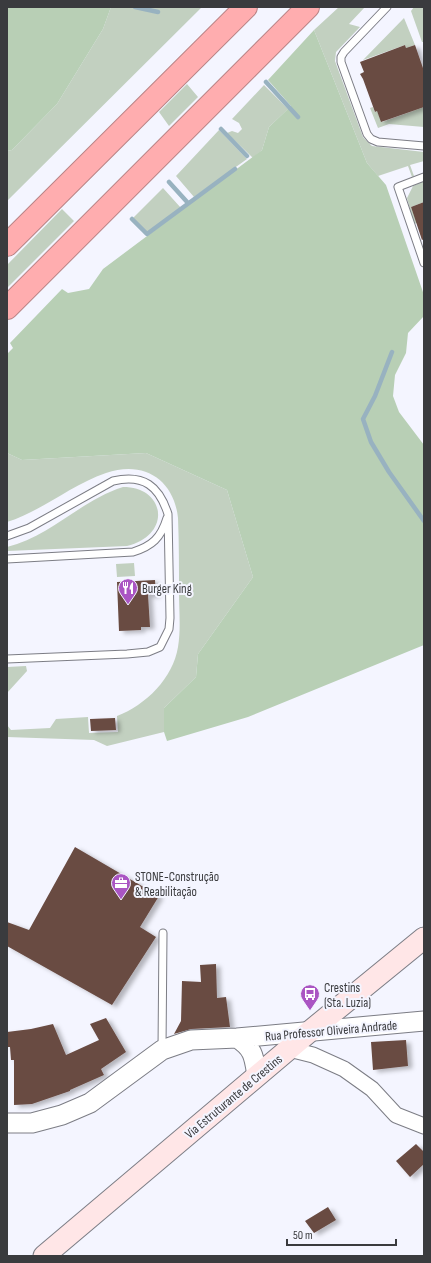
<svg xmlns="http://www.w3.org/2000/svg" width="431" height="1263" font-family="'Sofia Sans Condensed',sans-serif">
	<defs>
		<filter id="shadow"><feDropShadow dx="4.5" dy="2.5" stdDeviation="2" flood-color="#0004"/></filter>
	</defs>
	<rect width="100%" height="100%" fill="#f4f5ff"/>
	<!-- green -->
	<path fill="#c2d0c0" d="M111 7H202L7 201V151L12 150 57 104 103 29Z
		M339 7H365L349 24 360 27 336 52 335 61 363 137 372 146 424 152V161L410 165 414 176 412 177 408 166 378 176 367 163 314 30Z
		M414 7H424V42H422L411 11Z
		M404 18 415 45 406 48 405 45 363 60Z
		M187 84 198 97 169 126 159 112Z
		M264 85 288 109 269 127 262 150 253 158 227 133 232 131 238 133 242 129 239 123 232 119Z
		M373 107 375 112 377 111 382 122 424 107V127L389 124 378 128 370 108Z
		M219 130 247 159 194 197 176 176Z
		M424 181V202L411 207 417 223 414 224 407 198 413 186Z
		M163 188 181 208 146 233 133 218Z
		M62 209 74 221 7 288V265Z
		M7 453 22 460 146 453 227 490 253 577 198 654 196 677 164 708V732L107 746 94 740 7 737V725L11 730 50 728 56 719 88 717 89 733 118 732 117 716C146 705 173 678 178 647 181 629 179 610 179 592 179 567 179 543 178 518 174 479 143 460 106 473 71 485 42 511 7 522Z
		M123 487C166 487 172 535 127 546L7 551V547C50 537 81 500 123 487Z
		M134 563 135 576 117 577 116 564Z
		M26 666 27 671 7 693V667Z"/>
	<!-- forest -->
	<path fill="#b8cfb5" d="M7 7H111L103 29 57 104 12 150 7 151Z
		M314 30 367 163 386 185 424 295V316L408 333 406 353 395 375 393 396 399 412 424 445V645L248 717 167 741 164 732V708L196 677 198 654 253 577 227 490 146 453 22 460 7 453V354L13 348 10 343 62 289 68 293 89 289 103 269 262 150 269 127 291 106 268 80Z"/>
	<g fill="none" stroke-linecap="round" stroke-linejoin="round">
		<!-- stream -->
		<path stroke="#98b2c0" stroke-width="4.5" d="M135 7 158 12
			M266 82 298 117
			M221 129 247 156
			M169 182 188 203
			M132 219 147 234 235 169
			M392 352 375 396 363 419 371 442 389 472 424 521"/>
	</g>
	<!-- building -->
	<path fill="#694b42" filter="url(#shadow)" d="M405 45 406 48 415 45 424 71V107L381 122 377 111 375 112 363 79 360 74 364 72 360 62Z
		M424 202V239L422 240 411 207Z
		M155 580 156 595H148L150 627H141V630L119 631 117 582Z
		M115 718 116 730 91 731 90 719Z
		M75 847 159 896 140 927 156 937 112 1005 7 946V922L29 930Z
		M216 964 217 998 226 997 230 1027 191 1029 174 1034 181 1021 182 981 201 982 200 965Z
		M106 1018 126 1052 101 1069 104 1075 70 1090V1091L32 1104 14 1105V1060H11L10 1047H7V1032L31 1029 53 1024 66 1055 99 1040 90 1024Z
		M406 1040 408 1066 373 1070 371 1042Z
		M416 1144 424 1152V1164L410 1177 396 1161Z
		M328 1207 336 1220 314 1233 305 1221Z"/>
	<g fill="none" stroke-linecap="round" stroke-linejoin="round">
		<!-- service casing -->
		<g stroke="#7c7d85" stroke-width="9">
			<path id="service" d="M387 7 344 52 341 57V62L367 134 371 139 378 142 424 146
				M424 177 398 187 424 263
				M7 536 29 528 113 481C144 474 159 486 168 514L170 618 169 629 160 647 148 652 127 654 7 659
				M7 559 133 552C152 546 161 538 167 518
				M162 1049 163 933"/>
		</g>
		<!-- minor casing -->
		<g stroke="#7c7d85" stroke-width="17">
			<path id="minor" d="M289 1049 313 1055 344 1069 372 1089 396 1115 424 1126"/>
		</g>
		<!-- tertiary casing -->
		<g stroke="#7c7d85" stroke-width="21">
			<path id="tertiary" d="M237 1038C254 1049 254 1057 257 1076
				M7 1123H32L62 1115 90 1103 162 1050 191 1040 237 1038 424 1021"/>
		</g>
		<!-- secondary casing -->
		<g stroke="#7c7d85" stroke-width="23">
			<path id="secondary" d="M44 1256 309 1032 424 938"/>
		</g>
		<!-- motorway casing -->
		<g stroke="#ba8587" stroke-width="24">
			<path id="motorway" d="M7 245 246 7
				M7 308 308 7"/>
		</g>
		<!-- service -->
		<use href="#service" stroke="#fff" stroke-width="7"/>
		<!-- minor -->
		<use href="#minor" stroke="#fff" stroke-width="15"/>
		<!-- tertiary -->
		<use href="#tertiary" stroke="#fff" stroke-width="19"/>
		<!-- secondary -->
		<use href="#secondary" stroke="#ffe6e7" stroke-width="21"/>
		<!-- motorway -->
		<use href="#motorway" stroke="#ffadaf" stroke-width="22"/>
	</g>
	<!-- icons -->
	<defs>
		<g id="restaurant-pin" transform="scale(1)"><path d="M0 17L-7.5 6A9.5 9.5 0 1 1 7.5 6Z" fill="#aa55c3" stroke="#f4f5ff"/><path d="M-5-6h1v4h1v-4h1v4h1v-4h1v5L-1.5 .5V6h-2V.5L-5-1ZM5-6V6H3V1.5H1.5Q1.5-4 5-6Z" fill="#fff"/></g>
		<g id="office-pin" transform="scale(1)"><path d="M0 17L-7.5 6A9.5 9.5 0 1 1 7.5 6Z" fill="#aa55c3" stroke="#f4f5ff"/><path d="M-6-3h4V-5.5h4V-3h4V5H-6ZM-1-4.5V-3h2v-1.5ZM-6 0V1H6V0Z" fill="#fff"/></g>
		<g id="bus-pin" transform="scale(1)"><path d="M0 17L-7.5 6A9.5 9.5 0 1 1 7.5 6Z" fill="#aa55c3" stroke="#f4f5ff"/><path d="M-5-6H5V4H4V6H2V4H-2V6H-4V4H-5ZM-3.5-4V0h7V-4ZM-3.5 1.2v1.5H-2V1.2ZM2 1.2v1.5H3.5V1.2Z" fill="#fff"/></g>
	</defs>
	<g fill-rule="evenodd">
		<use href="#restaurant-pin" x="128" y="588"/>
		<use href="#office-pin" x="121" y="883"/>
		<use href="#bus-pin" x="310" y="994"/>
	</g>
	<g text-anchor="middle" stroke-width="4" stroke-linejoin="round" paint-order="stroke">
		<!-- poi labels -->
		<g font-size="13" fill="#3a3b3e" stroke="#f4f5ff" text-anchor="start">
			<text x="142" y="593">Burger King</text>
			<text x="135" y="881">STONE-Construção<tspan x="135" dy="15">&amp; Reabilitação</tspan></text>
			<text x="324" y="992">Crestins<tspan x="324" dy="15">(Sta. Luzia)</tspan></text>
		</g>
		<!-- street labels -->
		<g font-size="13" fill="#3a3b3e" stroke="#f4f5ff">
			<text transform="translate(331 1030) rotate(-5)" y="5">Rua Professor Oliveira Andrade</text>
			<text transform="translate(233 1096) rotate(-40)" y="5">Via Estruturante de Crestins</text>
		</g>
	</g>
	<!-- border -->
	<rect width="431" height="1263" fill="none" stroke="#3a3b3e" stroke-width="16"/>
	<!-- scale -->
	<path d="M287 1239v6h109v-6" fill="none" stroke="#3a3b3e" stroke-width="2"/>
	<text x="293" y="1239" font-size="12" fill="#3a3b3e" stroke="#f4f5ff" stroke-width="3" paint-order="stroke">50 m</text>
</svg>
